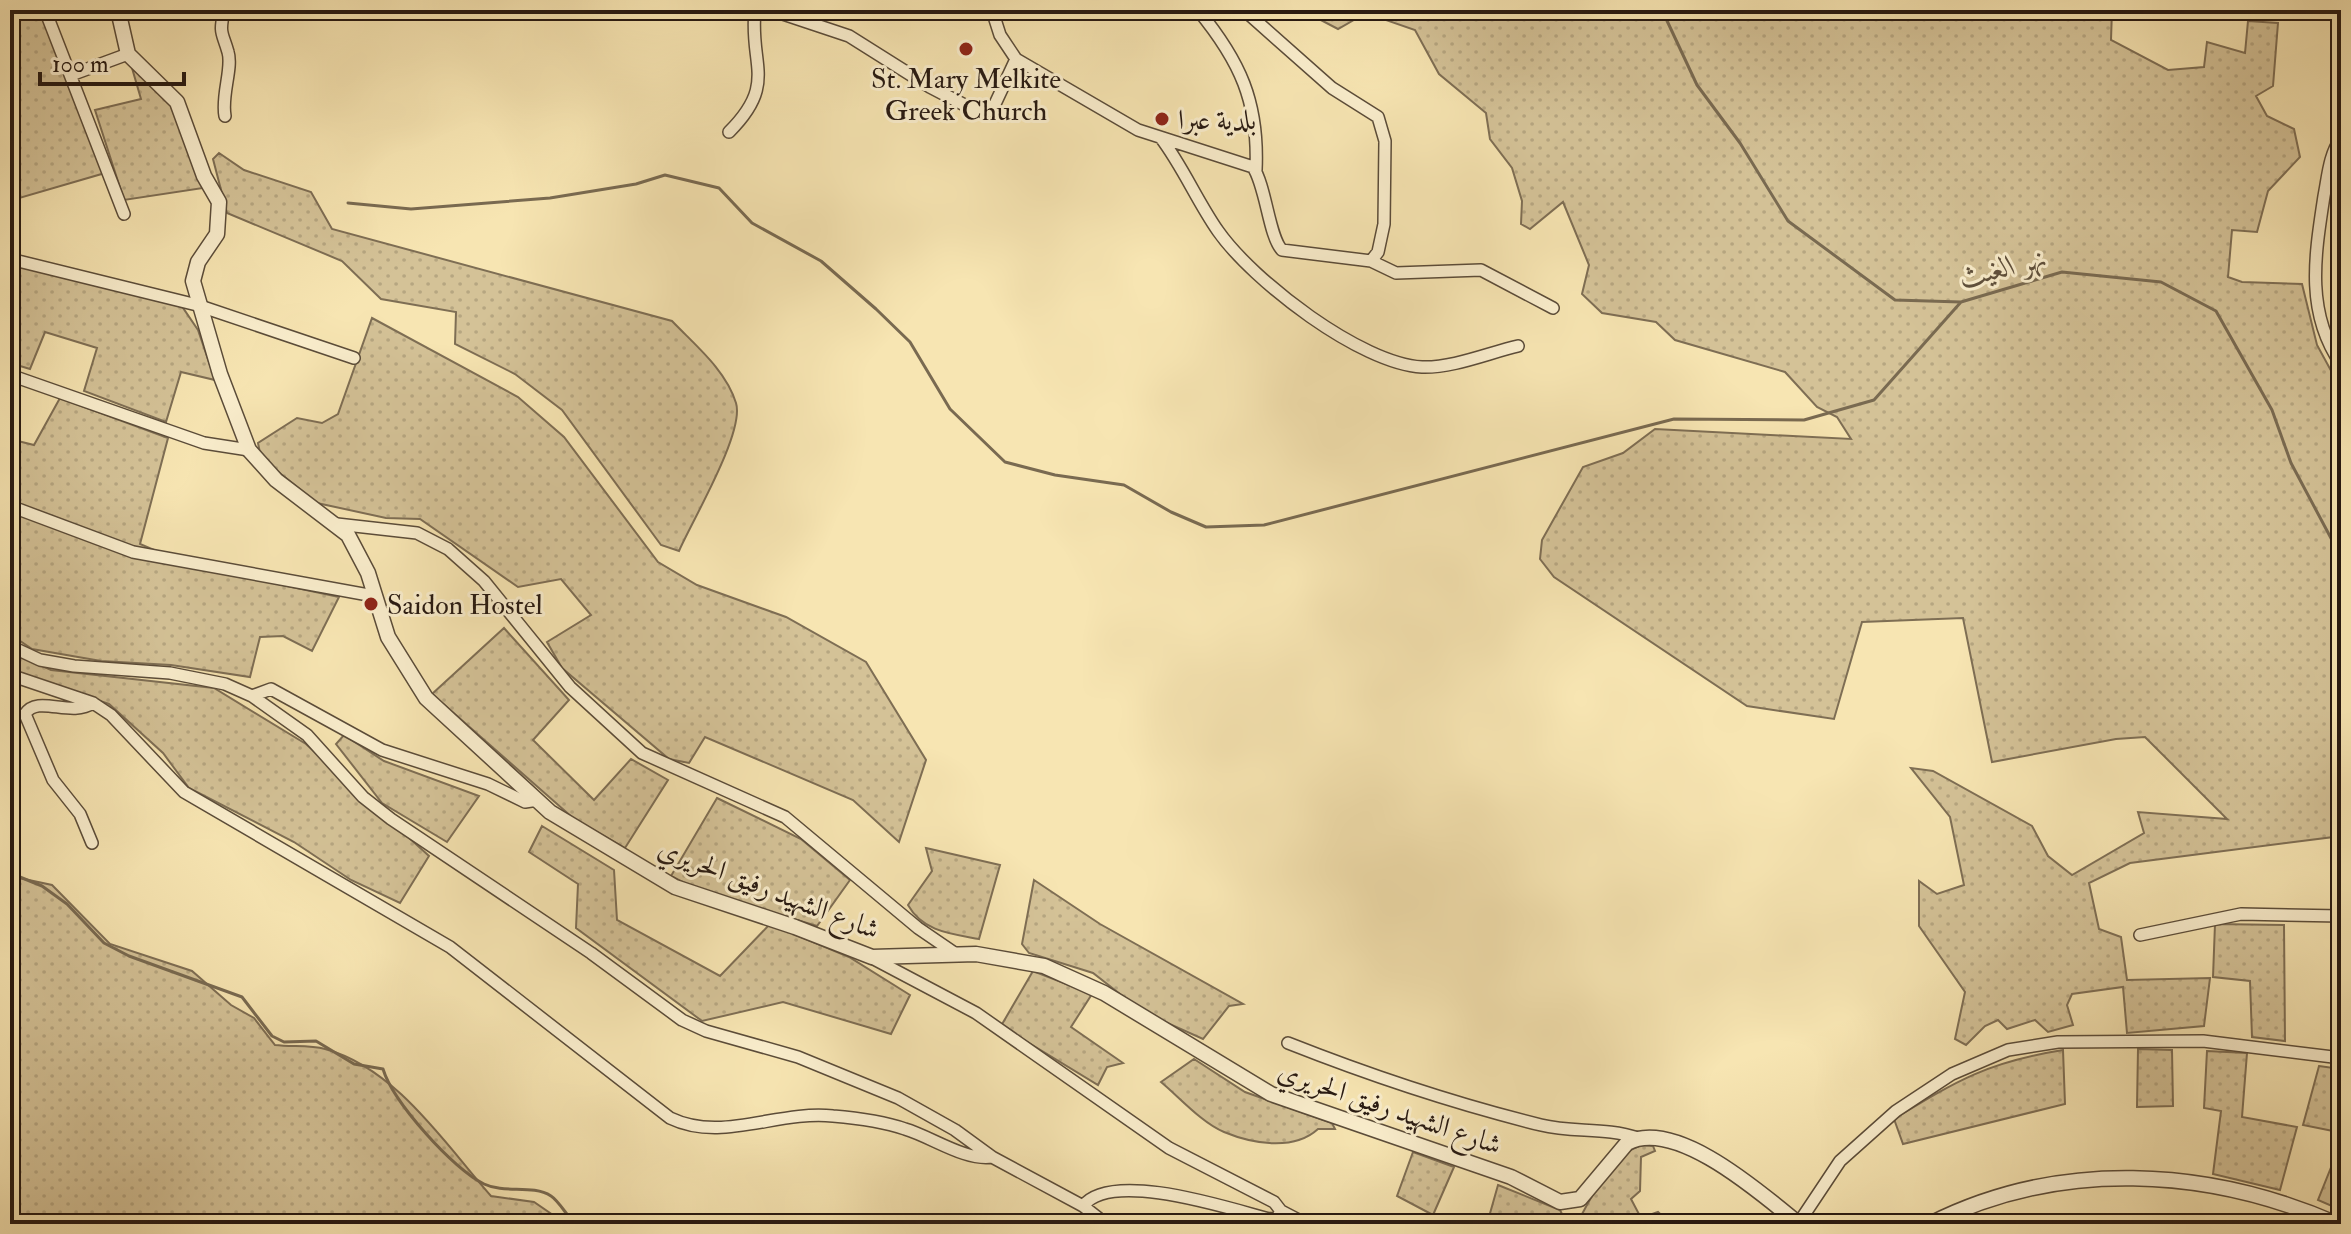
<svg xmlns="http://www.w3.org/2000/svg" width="2351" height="1234" font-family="'IM FELL Double Pica',Amiri,serif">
	<defs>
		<pattern id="grass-dots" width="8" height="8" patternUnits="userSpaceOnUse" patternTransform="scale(2)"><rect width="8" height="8" fill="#d4c297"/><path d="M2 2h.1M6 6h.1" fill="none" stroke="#b6a681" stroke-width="1.8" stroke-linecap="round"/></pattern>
	</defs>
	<rect width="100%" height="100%" fill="#f7e5b2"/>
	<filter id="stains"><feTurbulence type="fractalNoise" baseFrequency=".0025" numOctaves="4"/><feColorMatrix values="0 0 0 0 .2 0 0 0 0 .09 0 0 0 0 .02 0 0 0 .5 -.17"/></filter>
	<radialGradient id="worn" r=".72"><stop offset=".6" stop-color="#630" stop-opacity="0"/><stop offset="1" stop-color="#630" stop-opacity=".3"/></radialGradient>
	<!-- grass -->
	<path fill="url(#grass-dots)" stroke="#7e6e54" stroke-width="2" d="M10 10H41L105 173 19 198 10 219C10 179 17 141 16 101L10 97V23L15 16Z
		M1309 10H2112L2111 40 2168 70 2204 67 2207 42 2245 53 2248 21 2278 23 2273 86 2256 96 2267 116 2294 129 2300 157 2268 191 2257 232 2232 230 2228 277 2242 282 2302 284 2317 345 2341 389V836L2130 863 2089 883 2099 929 2121 937 2127 980 2210 978 2204 1026 2127 1033 2123 987 2072 994 2067 1005 2073 1025 2048 1032 2035 1020 2007 1029 1998 1020 1985 1026 1966 1045 1955 1039 1965 992 1919 926V881L1937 894 1964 885 1950 817 1911 768 1933 771 2032 826 2048 856 2072 875 2144 833 2138 812 2227 819 2145 737 2116 739 1992 762 1963 618 1862 622 1834 719 1747 706 1554 577 1540 559 1542 540 1583 467 1623 453 1655 429 1851 439 1837 417 1817 407 1785 372 1675 340 1656 322 1602 313 1582 294 1589 265 1563 202 1530 229 1521 224 1522 201 1512 168 1490 139 1486 113 1439 74 1415 30 1366 13 1338 29 1313 16Z
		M132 68 169 98 203 188 124 200 95 110 141 99Z
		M219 153 244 170 311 192 332 229 672 321C695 345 726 370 736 403 745 432 692 521 679 551L661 545 562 410 515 374 455 344 456 312 381 299 342 261 227 213 213 159Z
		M10 264 181 305 198 330 215 380 181 372 166 422 84 391 97 348 45 332 30 369 10 363Z
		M372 318 518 397 564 437 658 562 697 585 786 617 866 662 926 760 899 842 853 800 705 737 689 763 669 759 562 668 547 642 591 615 561 579 518 587 420 519 386 518 317 503 261 458 258 443 297 418 322 423 338 414Z
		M60 398 168 438 140 544 189 565 339 597 312 651 283 636 260 637 250 677 171 665 101 661 32 649 10 634V439L34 445Z
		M504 628 569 700 533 740 594 800 631 759 668 780 625 848 573 818 432 694Z
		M21 656 51 670 214 688 306 744 429 856 400 903 351 880 294 842 189 788 163 753 109 704 17 674 12 659Z
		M344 735 384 761 479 796 447 842 382 803 336 744Z
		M717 798 801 839 850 880 817 926 700 891 671 876Z
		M542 826 614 870 617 920 720 976 770 924 849 957 910 995 891 1034 783 1002 702 1021 576 928 578 884 529 852Z
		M926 848 1000 865 979 939C952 934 923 932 908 905L932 871Z
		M10 876 52 885 110 944 192 971 231 1005 254 1018 275 1045C291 1047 310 1045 325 1049 396 1068 445 1144 491 1196L534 1202 566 1224H10Z
		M1034 880 1100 924 1243 1004 1229 1006 1203 1039 1143 1012 1093 973 1029 953 1022 944Z
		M2215 924 2284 925 2285 1041 2252 1037 2250 981 2213 977Z
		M1033 971 1092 994 1071 1027 1123 1063 1107 1067 1098 1085 1001 1026Z
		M2138 1049 2172 1050 2173 1106 2137 1107Z
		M2063 1050 2065 1104 1903 1144 1894 1119C1958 1080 1988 1062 2063 1050Z
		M2207 1051 2247 1053 2242 1117 2297 1127 2280 1190 2213 1174 2221 1111 2204 1108Z
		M1194 1059 1245 1092 1332 1123 1335 1129H1318C1294 1151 1253 1144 1224 1132 1202 1123 1179 1097 1161 1082Z
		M2319 1066 2341 1069 2338 1132 2303 1125Z
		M1642 1145 1653 1146 1655 1151 1641 1157 1640 1191 1631 1199 1641 1218 1658 1212 1671 1224H1589L1581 1216C1595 1190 1613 1154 1642 1145Z
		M2340 1145H2341V1210L2318 1200Z
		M1413 1152 1454 1167 1433 1215 1397 1196Z
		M1498 1185 1560 1210 1567 1224H1487Z"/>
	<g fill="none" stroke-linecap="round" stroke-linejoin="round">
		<!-- stream -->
		<path stroke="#796a51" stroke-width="3" d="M1662 10 1697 85 1740 143 1788 221 1895 300 1961 302 2062 272 2161 282 2216 311 2272 410 2291 463 2341 557
			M348 203 411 209 550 198 636 184 665 175 719 188 752 223 821 261 876 309 910 342 950 409 1005 462 1055 475 1124 485 1171 512 1206 527 1264 525 1674 419 1804 420 1874 400 1961 302
			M10 873 42 886 67 904 104 943 129 956 242 997 272 1036 284 1042 316 1041 354 1064 383 1069C393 1102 453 1169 484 1184 505 1194 532 1184 551 1196 559 1201 567 1216 575 1224"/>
		<!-- minor casing -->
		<g stroke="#5b4c39" stroke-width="14">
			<path id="minor" d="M45 10 124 214
				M224 10C219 35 222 31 228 52 233 68 221 95 225 116
				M771 10 849 36 930 87 976 111 989 110 995 104 1016 59
				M992 10 1000 35 1016 59 1138 130 1253 167C1266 186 1269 237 1282 250L1371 261 1378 252 1384 224 1385 141 1378 117 1332 88 1244 10
				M1198 10C1240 61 1259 102 1256 170
				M71 75 128 54
				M729 132C778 83 749 65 755 10
				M1161 138C1183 167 1197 201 1218 231 1253 281 1361 364 1422 367 1453 368 1488 353 1518 346
				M2341 138C2329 155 2328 176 2324 196 2315 255 2305 312 2341 364
				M10 259 197 305 354 358
				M1371 261 1396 273 1481 270 1553 308
				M10 375 204 443 249 450
				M10 506 133 552 374 596
				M337 524 417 533 448 549 484 581 570 687 642 753 785 817 918 928 956 954
				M10 646 40 660 74 666 170 673 225 684 252 696
				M10 675 93 703 111 715 184 792 450 947 670 1118C722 1143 777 1110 833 1116 857 1118 882 1121 905 1129 932 1137 965 1161 992 1157
				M538 800 525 802 488 784 382 750 271 689 252 696 307 735 363 797 391 819 591 953 682 1020 706 1031 798 1057 898 1098 955 1130 992 1157 1083 1206 1106 1224
				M92 843 80 814 53 780 25 714C38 694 70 718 93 703
				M2140 935 2241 914 2341 916
				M872 958 976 1013 1169 1148 1274 1202 1281 1211 1277 1218 1269 1219C1231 1209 1111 1169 1083 1206
				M1288 1043C1369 1075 1456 1104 1541 1125 1573 1133 1605 1127 1638 1138
				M1281 1211 1306 1224
				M1798 1224 1840 1161 1896 1111 1952 1074 2008 1050 2058 1042 2203 1041 2341 1058"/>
		</g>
		<!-- tertiary casing -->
		<g stroke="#5b4c39" stroke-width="17">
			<path id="tertiary" d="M118 10 128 54 177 102 204 176 219 202 217 234 198 262 193 281 220 374 249 450 276 480 348 535 368 573 388 637 426 698 550 812 675 887 795 927 872 957 976 954 1044 966 1104 993 1271 1094 1511 1177 1560 1202 1580 1199 1627 1143C1676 1117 1763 1195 1799 1224
				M1930 1224C2059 1159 2207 1167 2337 1224"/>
		</g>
		<!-- minor -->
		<use href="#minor" stroke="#faeecd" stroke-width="11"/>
		<!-- tertiary -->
		<use href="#tertiary" stroke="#faeecd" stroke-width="14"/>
	</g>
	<!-- markers -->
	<g fill="#8f2418" stroke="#faeecd" stroke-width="3">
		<circle cx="966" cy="49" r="8"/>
		<circle cx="1162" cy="119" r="8"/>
		<circle cx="371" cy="604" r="8"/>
	</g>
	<g text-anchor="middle" stroke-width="6" stroke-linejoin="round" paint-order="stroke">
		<!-- poi labels -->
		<g font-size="28" fill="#271911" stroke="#faeecd" text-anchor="start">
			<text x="966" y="88" text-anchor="middle">St. Mary Melkite<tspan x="966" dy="32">Greek Church</tspan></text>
			<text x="1178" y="129">بلدية عبرا</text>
			<text x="387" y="614">Saidon Hostel</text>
		</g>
		<!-- street labels -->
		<g font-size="28" fill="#271911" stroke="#faeecd">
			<text transform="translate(769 888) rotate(21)" y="10">شارع الشهيد رفيق الحريري</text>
			<text transform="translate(1390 1107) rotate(19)" y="10">شارع الشهيد رفيق الحريري</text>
		</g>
		<!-- water labels -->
		<g font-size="30" font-style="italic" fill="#5e4f3b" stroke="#faeecd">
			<text transform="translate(2003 267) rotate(-14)" y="10">نهر الغيث</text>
		</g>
	</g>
	<!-- margin -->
	<rect width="2351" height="1234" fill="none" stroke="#f7e5b2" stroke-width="40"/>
	<rect x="12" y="12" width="2327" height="1210" fill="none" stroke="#271911" stroke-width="4"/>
	<rect x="20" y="20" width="2311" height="1194" fill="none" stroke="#271911" stroke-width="2"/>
	<!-- scale -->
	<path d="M40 72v12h144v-12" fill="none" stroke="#271911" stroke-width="4"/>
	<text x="52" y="72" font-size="24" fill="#271911" stroke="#faeecd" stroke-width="6" paint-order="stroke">100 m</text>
	<rect width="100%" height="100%" filter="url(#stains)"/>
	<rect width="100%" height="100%" fill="url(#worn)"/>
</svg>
